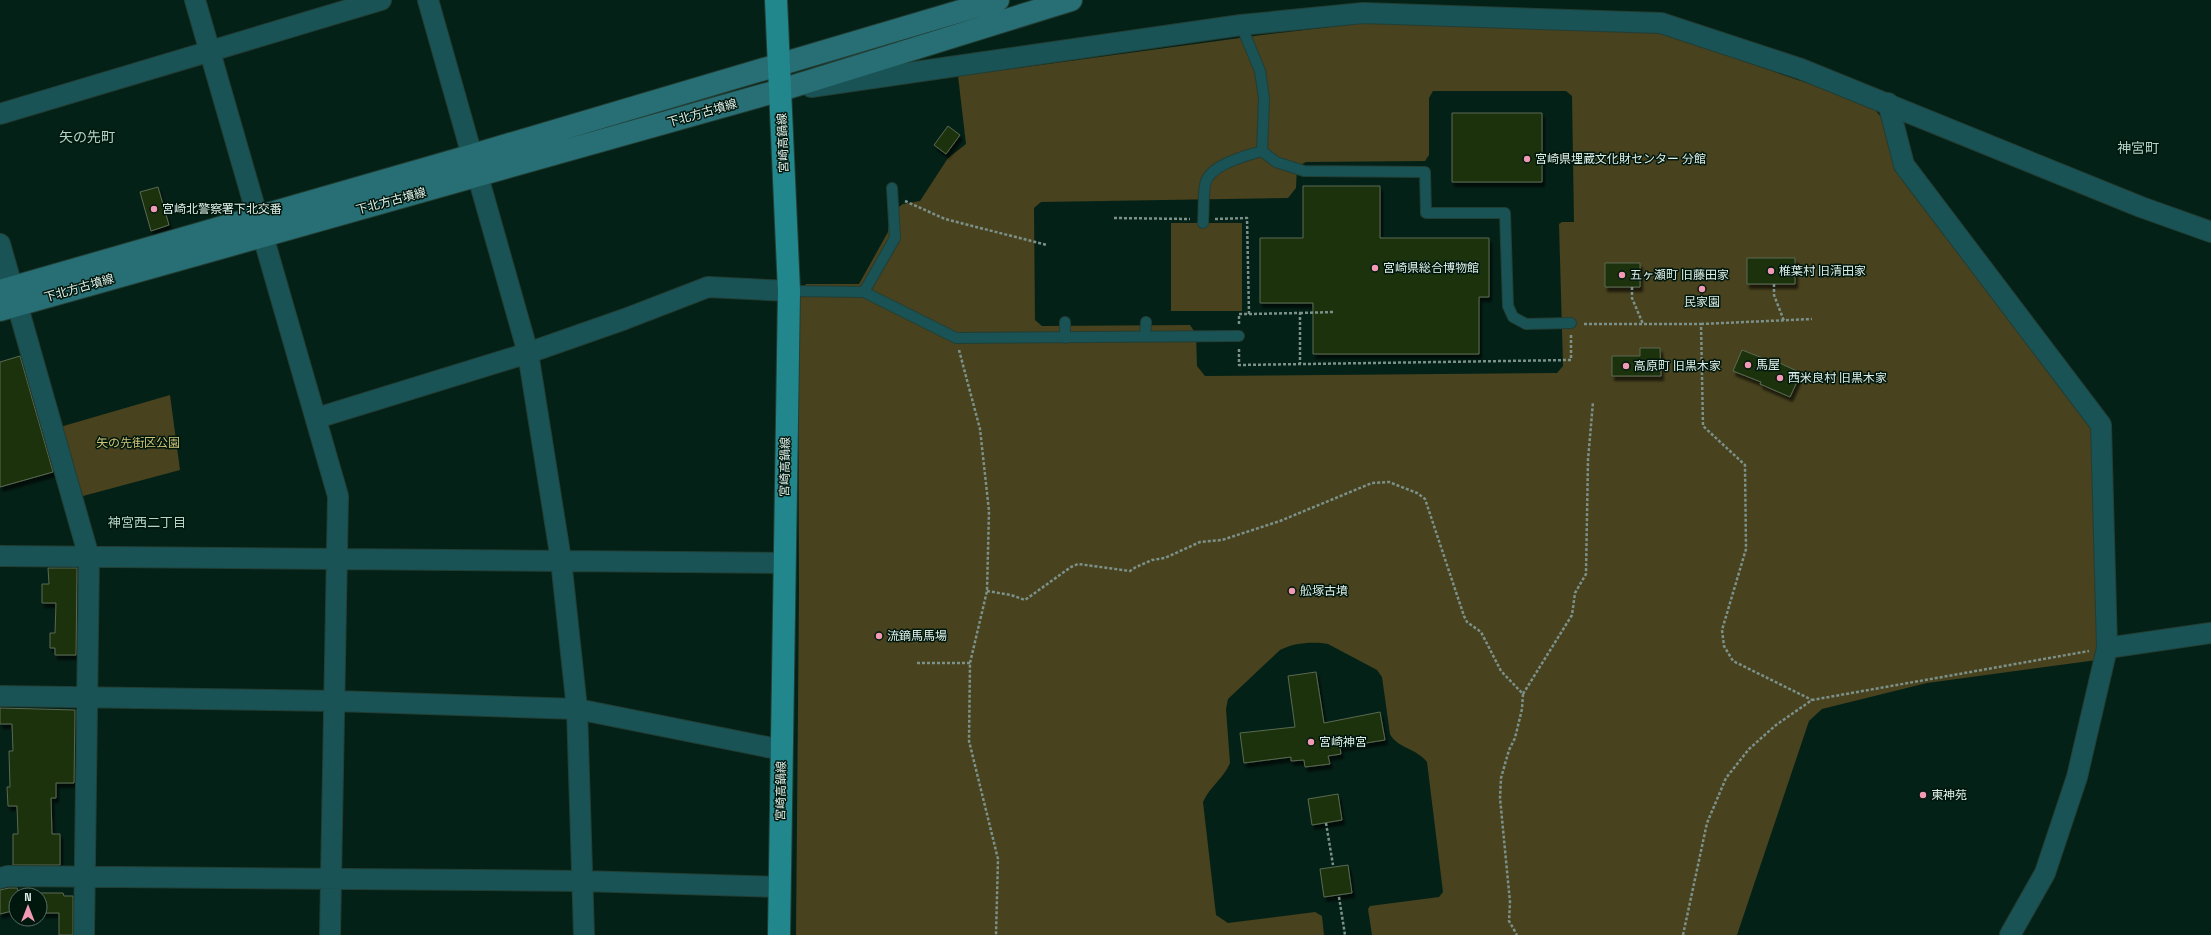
<svg xmlns="http://www.w3.org/2000/svg" width="2211" height="935" font-family="'Space Grotesk','Noto Sans JP',sans-serif">
	<defs>
		<filter id="shadow"><feDropShadow dx="2.5" dy="4.5" stdDeviation="1" flood-color="#0009"/></filter>
	</defs>
	<rect width="100%" height="100%" fill="#042117"/>
	<!-- green -->
	<path fill="#48421e" fill-rule="evenodd" d="M1365 23 1655 31 1871 105 1881 117 1894 166 2094 428 2097 660 1927 683 1822 709 1809 721 1737 935H1372L1368 909 1370 906 1439 897 1443 892 1427 762C1416 748 1397 748 1390 734L1382 677 1377 670 1328 644C1314 641 1292 643 1280 650L1228 699 1226 709 1230 763C1224 778 1211 785 1203 802L1216 915 1228 923 1315 912 1322 916 1324 935H796L799 590 798 295 806 284H859L888 232 890 213 903 204 920 201 948 158 966 144 958 76 1262 35ZM1433 91H1566L1572 96 1574 222H1562L1559 224 1563 366 1557 373 1205 376 1197 366 1196 334 1190 325 1042 326 1035 320 1034 208 1041 202 1288 198 1296 188 1297 167 1306 162 1425 161 1429 155V98Z
		M1171 223H1242V311H1171Z
		M170 395 180 470 83 496 60 427Z"/>
	<!-- building -->
	<path fill="#1b320a" stroke="#5a6952" filter="url(#shadow)" d="M1452 113H1542V182H1452Z
		M948 126 960 135 946 154 934 145Z
		M1303 186H1380V238H1489V297H1479V354H1313V303H1260V238H1303Z
		M158 187 169 225 151 231 140 192Z
		M1747 258H1795V284H1747Z
		M1605 263H1640V287H1605Z
		M1640 348H1660L1661 376H1612V356H1640Z
		M1742 350 1770 361 1771 359 1801 373 1790 397 1760 384 1761 382 1733 371Z
		M20 356 53 472 0 487V362Z
		M48 568H77L76 655H55V648H50V633H55L56 603H42V584H49Z
		M1316 672 1324 723 1380 712 1385 740 1340 747 1341 754 1328 756 1330 764 1305 767 1304 760 1291 761V757L1244 763 1240 733 1295 727 1288 676Z
		M0 708 75 710 74 783H56V798H51L52 834H60V865H13V834H18L17 806H8L7 787H10L9 751H13L12 724H0Z
		M1338 794 1342 820 1312 825 1308 799Z
		M1348 865 1352 893 1324 897 1320 869Z
		M9 888H17L19 893H63L64 896H73V935H59V913H40V895H16V910L0 914V890Z"/>
	<g fill="none" stroke-linecap="round" stroke-linejoin="round">
		<!-- lane casing -->
		<g stroke="#233e34" stroke-width="12">
			<path id="lane" d="M1262 151 1276 162 1304 171 1425 172 1426 213H1505L1508 306 1513 317 1526 324 1571 323
				M1203 223C1204 211 1203 197 1205 185 1208 165 1245 156 1262 151L1264 98 1260 71 1241 25
				M789 291 864 292 956 338 1239 336
				M864 292 895 238 892 188
				M1065 322V338
				M1145 337 1146 322"/>
		</g>
		<!-- street casing -->
		<g stroke="#233e34" stroke-width="22">
			<path id="street" d="M195 0 338 496 330 935
				M428 0 528 353 561 560 577 709 584 935
				M811 87 1241 25 1363 13 1661 23 1801 69 2141 207 2211 232
				M1888 103 1904 165 2101 425 2107 648 2077 777 2045 873 2010 935
				M0 114 381 0
				M0 244 89 557 84 935
				M317 418 528 353 625 319 708 287 789 291
				M0 556 783 563
				M2107 648 2211 633
				M0 696 336 701 577 709 782 750
				M0 878 8 876 582 881 780 887"/>
		</g>
		<!-- secondary casing -->
		<g stroke="#233e34" stroke-width="24">
			<path id="secondary" d="M0 291 473 155 998 0
				M0 310 781 90 1071 0"/>
		</g>
		<!-- primary casing -->
		<g stroke="#233e34" stroke-width="24">
			<path id="primary" d="M776 0 789 291 779 935"/>
		</g>
		<!-- path -->
		<path stroke="#7b9189" stroke-width="2.5" stroke-dasharray="3 2" stroke-linecap="butt" d="M905 201 945 219 1047 245
			M1114 218 1190 219
			M1215 219 1247 218 1249 314H1239V324
			M1774 284V295L1784 321
			M1632 287V298L1643 324
			M1300 313 1334 312
			M1249 314 1300 313V364
			M1584 324H1701L1703 426 1745 465 1746 549 1722 630 1724 646 1733 661 1812 700
			M1701 324 1812 319
			M1239 349V365L1571 360V335
			M959 350 980 429 989 511 987 591 970 663 969 741 998 859 996 935
			M987 591 1011 595 1025 600 1071 567 1078 564 1130 571 1136 567 1152 560 1165 558 1200 542 1222 540 1280 521 1372 483 1389 482 1417 493 1425 499 1464 616 1467 622 1481 632 1501 671 1523 694 1522 709 1515 738 1509 750 1501 778 1500 798 1510 902 1509 921 1517 935
			M917 663H970
			M1523 694 1572 615 1575 593 1586 574 1588 460 1593 402
			M1326 823 1333 865
			M1339 897 1345 935
			M1683 935 1707 823 1726 778 1749 749 1776 725 1812 700 2089 651"/>
		<!-- lane -->
		<use href="#lane" stroke="#195356" stroke-width="10"/>
		<!-- street -->
		<use href="#street" stroke="#195356" stroke-width="20"/>
		<!-- secondary -->
		<use href="#secondary" stroke="#276f74" stroke-width="22"/>
		<!-- primary -->
		<use href="#primary" stroke="#22878d" stroke-width="22"/>
	</g>
	<!-- markers -->
	<g fill="#f19ab3" stroke="#00170e" stroke-width="1.5">
		<circle cx="1527" cy="159" r="4"/>
		<circle cx="154" cy="209" r="4"/>
		<circle cx="1375" cy="268" r="4"/>
		<circle cx="1771" cy="271" r="4"/>
		<circle cx="1622" cy="275" r="4"/>
		<circle cx="1702" cy="289" r="4"/>
		<circle cx="1748" cy="365" r="4"/>
		<circle cx="1626" cy="366" r="4"/>
		<circle cx="1780" cy="378" r="4"/>
		<circle cx="1292" cy="591" r="4"/>
		<circle cx="879" cy="636" r="4"/>
		<circle cx="1311" cy="742" r="4"/>
		<circle cx="1923" cy="795" r="4"/>
	</g>
	<g text-anchor="middle" stroke-width="3" stroke-linejoin="round" paint-order="stroke">
		<!-- street labels -->
		<g font-size="12" fill="#deefe8" stroke="#00170e">
			<text transform="translate(702 113) rotate(-16)" y="4">下北方古墳線</text>
			<text transform="translate(783 143) rotate(-92)" y="4">宮崎高鍋線</text>
			<text transform="translate(391 201) rotate(-15)" y="4">下北方古墳線</text>
			<text transform="translate(79 288) rotate(-16)" y="4">下北方古墳線</text>
			<text transform="translate(785 467) rotate(-89)" y="4">宮崎高鍋線</text>
			<text transform="translate(781 791) rotate(-89)" y="4">宮崎高鍋線</text>
		</g>
		<!-- poi labels -->
		<g font-size="12" fill="#deefe8" stroke="#00170e" text-anchor="start">
			<text x="1535" y="163">宮崎県埋蔵文化財センター 分館</text>
			<text x="162" y="213">宮崎北警察署下北交番</text>
			<text x="1383" y="272">宮崎県総合博物館</text>
			<text x="1779" y="275">椎葉村 旧清田家</text>
			<text x="1630" y="279">五ヶ瀬町 旧藤田家</text>
			<text x="1702" y="306" text-anchor="middle">民家園</text>
			<text x="1756" y="369">馬屋</text>
			<text x="1634" y="370">高原町 旧黒木家</text>
			<text x="1788" y="382">西米良村 旧黒木家</text>
			<text x="1300" y="595">舩塚古墳</text>
			<text x="887" y="640">流鏑馬馬場</text>
			<text x="1319" y="746">宮崎神宮</text>
			<text x="1931" y="799">東神苑</text>
		</g>
		<!-- park labels -->
		<g font-size="12" fill="#cfc476" stroke="#00170e">
			<text x="138" y="447">矢の先街区公園</text>
		</g>
		<!-- neighbourhood labels -->
		<g font-size="13" fill="#b3d4c6" stroke="#00170e">
			<text x="147" y="527">神宮西二丁目</text>
		</g>
		<!-- quarter labels -->
		<g font-size="14" fill="#b3d4c6" stroke="#00170e">
			<text x="87" y="142">矢の先町</text>
			<text x="2138" y="153">神宮町</text>
		</g>
	</g>
	<!-- north arrow -->
	<g transform="translate(28 907)"><circle r="19" fill="#00170e" stroke="#596d65"/>
	<path d="M0-3L7 15L0 10L-7 15Z" fill="#f19ab3"/>
	<text y="-6" font-size="11" font-weight="bold" text-anchor="middle" fill="#deefe8">N</text>
	</g>
</svg>
